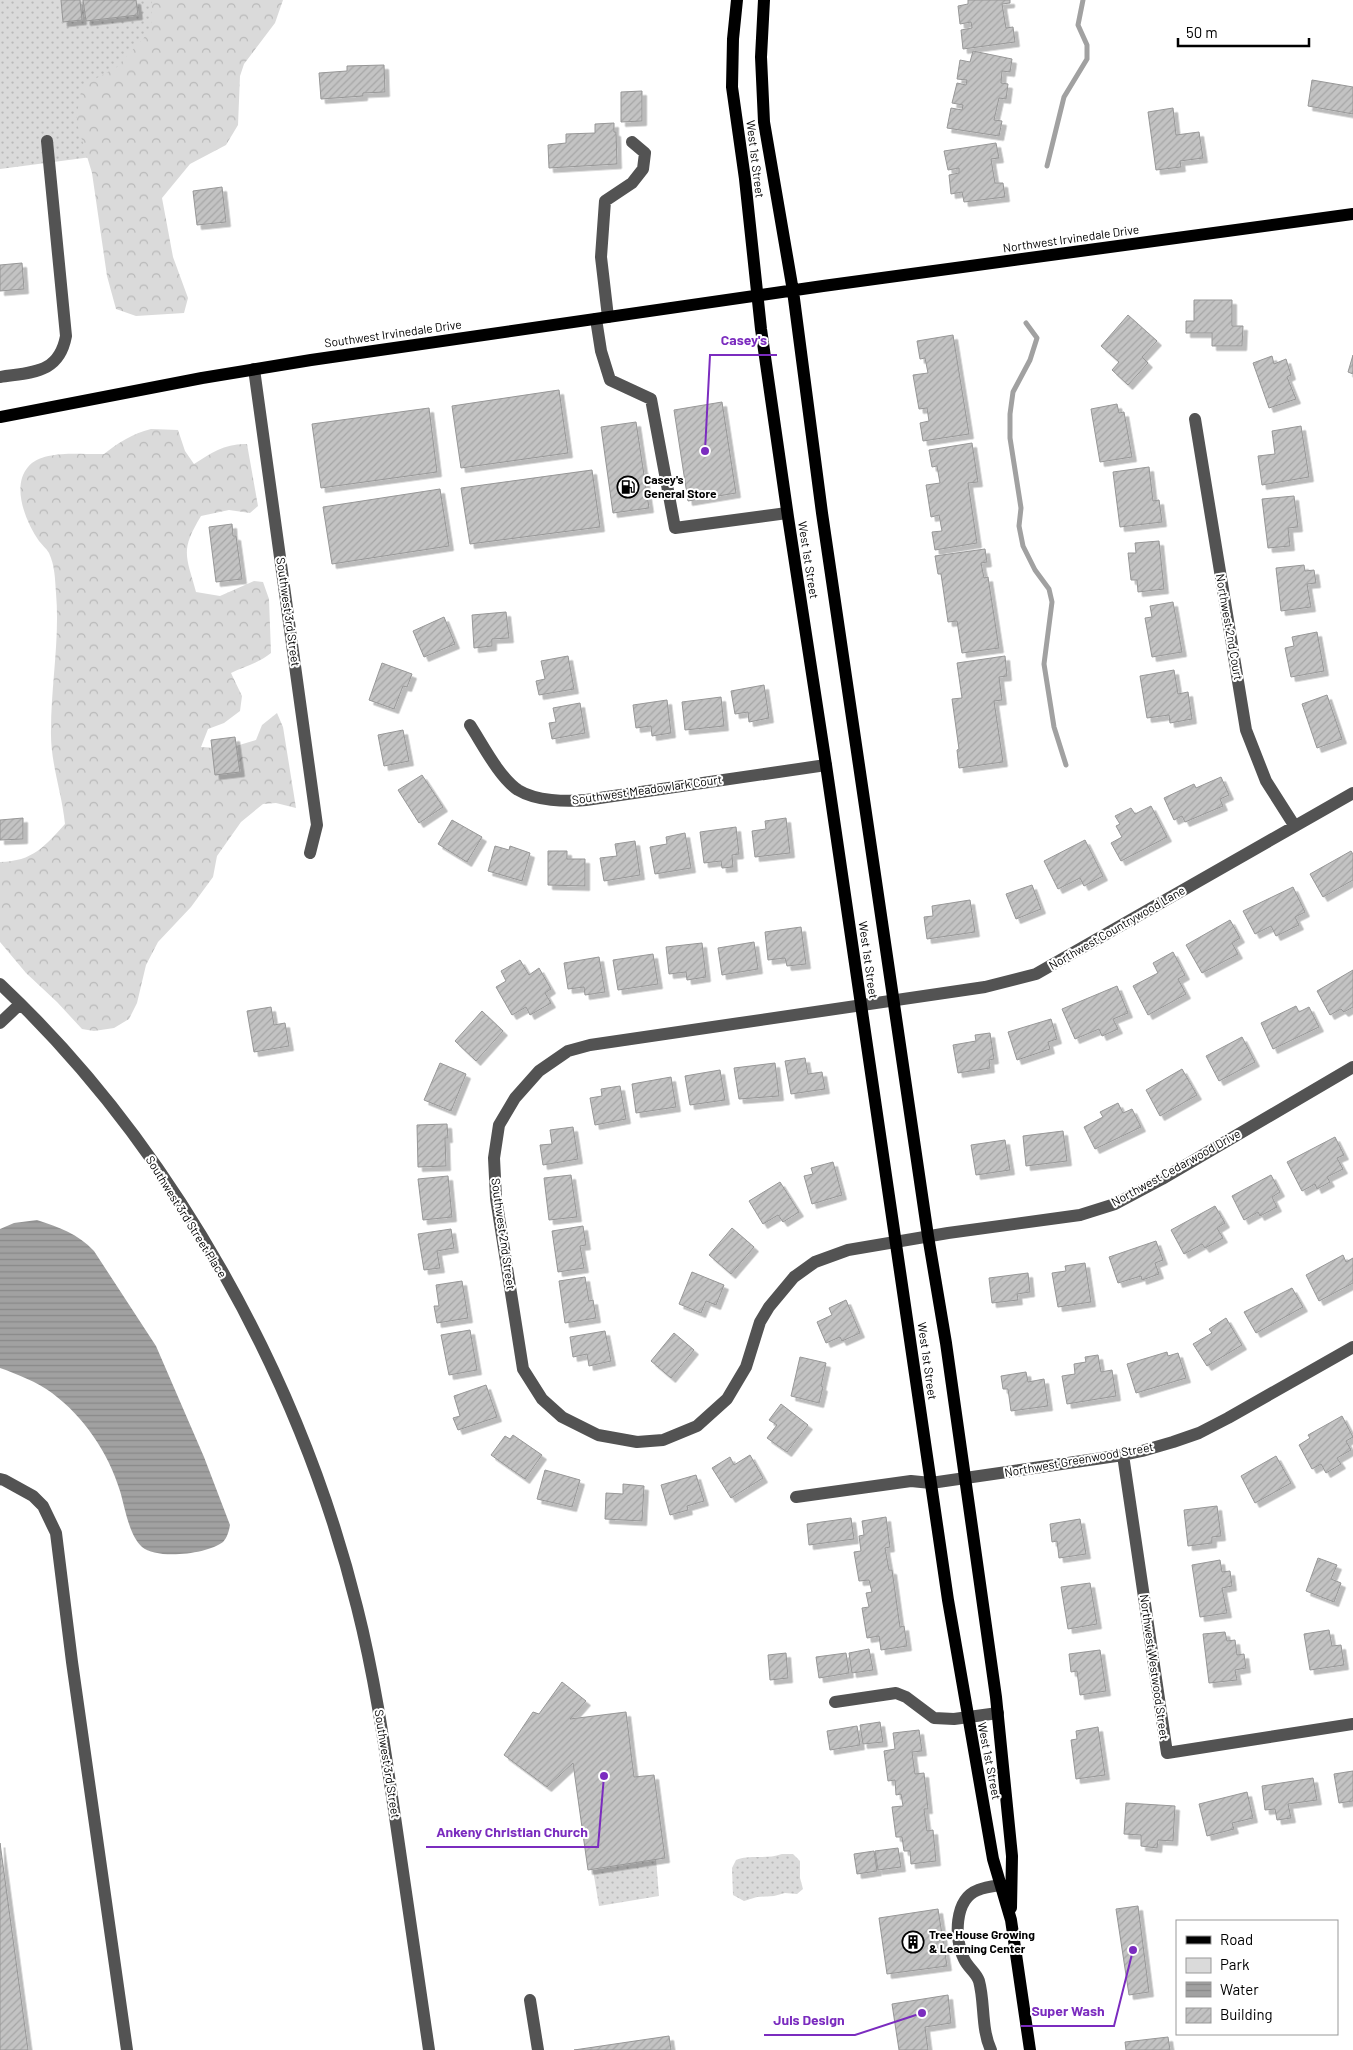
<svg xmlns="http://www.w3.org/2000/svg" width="1353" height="2050" font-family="Barlow,sans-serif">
	<defs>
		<pattern id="green-dots" width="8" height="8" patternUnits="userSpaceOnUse" patternTransform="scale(1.25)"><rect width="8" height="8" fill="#dadada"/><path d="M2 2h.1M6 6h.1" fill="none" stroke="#b9b9b9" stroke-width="1.8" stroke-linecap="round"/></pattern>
		<pattern id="forest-crowns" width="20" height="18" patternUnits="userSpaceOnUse" patternTransform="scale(1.25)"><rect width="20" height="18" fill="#dadada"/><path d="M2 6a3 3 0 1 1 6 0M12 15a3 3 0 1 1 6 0" fill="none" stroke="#b9b9b9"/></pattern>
		<pattern id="water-rules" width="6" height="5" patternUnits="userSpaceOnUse" patternTransform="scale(1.25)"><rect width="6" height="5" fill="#a1a1a1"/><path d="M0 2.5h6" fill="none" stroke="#898989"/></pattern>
		<pattern id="building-hatch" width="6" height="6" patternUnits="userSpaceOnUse" patternTransform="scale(1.25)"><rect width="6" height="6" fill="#c3c3c3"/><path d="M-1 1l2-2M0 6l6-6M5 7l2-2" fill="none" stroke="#a6a6a6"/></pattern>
		<filter id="shadow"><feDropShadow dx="4.5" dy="4.5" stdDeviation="0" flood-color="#0004"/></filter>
	</defs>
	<rect width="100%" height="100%" fill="#fff"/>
	<!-- green -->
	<path fill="url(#green-dots)" d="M0 0H201L221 140 0 169Z
		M782 1854H793L800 1861V1878L803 1889 797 1894 785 1893 774 1896 757 1897 744 1901 733 1895 732 1868 736 1860C750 1854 765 1860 782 1854Z
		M656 1859 659 1896 599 1906 593 1870Z"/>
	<!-- forest -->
	<path fill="url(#forest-crowns)" d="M152 0H283L275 23 244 64 240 76 238 125 226 145 190 164 162 198 173 257 188 298 184 313 136 316 116 309 107 276 92 173 76 120 82 86 117 67 151 30Z
		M151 429 178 430 185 451 194 464C211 453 226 443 247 444L258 506 250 513 229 510 201 516C180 551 186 555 196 592L220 596 254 581 263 582 269 599 271 653C259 663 245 666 231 673L242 696 240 711 224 723 208 729 201 747 226 749 256 740 262 725 277 713 283 727 296 808 276 803 263 804 241 822 217 856 213 877 191 907 158 942 146 965 137 1003 129 1019 114 1028 94 1031 82 1029 57 1002 26 973 0 942V862C33 861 44 847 65 824 62 793 50 762 51 730 51 684 60 639 56 593 55 579 55 566 49 553 46 548 42 545 39 541 26 522 11 487 28 467 43 449 82 455 104 454 119 442 132 434 151 429Z"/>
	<!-- water -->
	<path fill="url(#water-rules)" d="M37 1220C59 1227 78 1234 94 1251L156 1346 204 1457 230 1525C229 1531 227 1538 223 1542 208 1554 157 1560 142 1547 129 1535 125 1508 120 1491 108 1452 84 1417 52 1393 37 1382 17 1374 0 1368V1229L14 1223Z"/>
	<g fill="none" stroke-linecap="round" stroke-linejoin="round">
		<!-- stream -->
		<path stroke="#a1a1a1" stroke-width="5" d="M1047 166 1064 97 1087 59V45L1078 25 1083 0
			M1026 323 1037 338 1030 360 1013 392 1010 414V438L1021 508 1019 526 1023 546 1035 570 1049 589 1052 602 1044 664 1054 727 1066 765"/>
	</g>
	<!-- building -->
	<path fill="url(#building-hatch)" stroke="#979797" filter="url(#shadow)" d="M61 0H80L82 20 63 22Z
		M83 0H136L138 15 86 21Z
		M968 0H1010V3L1002 4 1006 28 1013 27 1015 42 963 49 961 30 972 28 971 22 960 24 958 6 968 4Z
		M973 51 1012 59 1010 72 1002 71 1001 83 1008 84 1006 99 999 98 994 120 1002 121 999 136 947 128 951 108 962 110 963 105 952 103 957 83 966 85 967 80 957 79 960 60 970 62Z
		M384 65 385 92 363 93V96L321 99 319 73 347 71V66Z
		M1312 80 1353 87V114L1308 106Z
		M642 91V121L621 122V92Z
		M1173 108 1176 135 1199 132 1203 158 1180 161 1181 167 1156 170 1148 112Z
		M614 123V132H616L617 164 549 168 548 145 566 143V134L595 133V124Z
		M996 143 999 158 991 159 995 183H1003L1005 197 964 202 962 192 951 194 949 175 959 173V168L948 170 944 151Z
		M222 187 226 222 197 225 193 191Z
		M22 263 24 289 0 291V265Z
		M1194 300H1232V326H1243L1242 346H1212V333H1186V321H1194Z
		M1128 315 1157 341 1142 357 1148 363 1128 385 1112 370 1119 362 1101 346Z
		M953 335 969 434 923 441 920 423 929 421 927 408 919 409 913 375 928 373 925 358 920 359 917 341Z
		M1353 355V374L1348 372Z
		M1272 356 1274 364 1286 359 1291 375 1287 377 1296 399 1269 408 1253 363Z
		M559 390 568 453 461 468 452 406Z
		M722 402 736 493 688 501 674 410Z
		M1117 404 1119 413 1124 412 1132 457 1100 462 1091 409Z
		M429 408 437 472 321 488 312 424Z
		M636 422 649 508 613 513 601 427Z
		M1301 426 1309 477 1262 485 1258 456 1275 454 1272 431Z
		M972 443 978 482 968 483 977 543 935 550 932 532 942 531 939 515 931 517 926 485 940 483 937 466 932 467 929 450Z
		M1149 467 1153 501 1159 500 1162 522 1120 527 1113 472Z
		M592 470 600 527 470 544 461 488Z
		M440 489 449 546 332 564 323 507Z
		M1294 496 1298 527 1288 528 1290 546 1268 548 1262 499Z
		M232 524 233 536H236L242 579 216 582 209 527Z
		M1159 541 1164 589 1138 592 1137 580H1131L1128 553H1136L1135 543Z
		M985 549 987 562 981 563 984 578 988 577 999 648 962 653 957 621 948 622 941 574H938L935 556Z
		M1304 565 1305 571 1314 570 1316 583 1307 584 1311 607 1281 611 1276 568Z
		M1173 602 1182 652 1152 657 1145 618 1152 617 1150 606Z
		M506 612 509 638 492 639V646L474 648 472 615Z
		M444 617 455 644 424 657 413 631Z
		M1317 632 1324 671 1291 677 1285 648 1294 646 1292 637Z
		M568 656 574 689 539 695 536 681 545 679 541 661Z
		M1005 656 1007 676 999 677 1002 700 994 701 1003 762 959 768 957 750 959 749 952 699 962 698 957 663Z
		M382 663 412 674 407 687 403 686 394 709 369 700Z
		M1174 670 1178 694 1188 692 1192 719 1170 723 1169 715 1147 718 1140 676Z
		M764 685 769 718 749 722 748 712 735 714 731 691Z
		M1327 695 1342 739 1317 748 1302 704Z
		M721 697 724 726 685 730 682 702Z
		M667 700 671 733 652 736 651 726 636 728 633 705Z
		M580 703 585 733 552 739 549 723 556 722 553 708Z
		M403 730 409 761 384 766 378 735Z
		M235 737 240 772 215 775 211 740Z
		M422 775 443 807 419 823 398 790Z
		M1221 777 1229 795 1220 799 1223 806 1185 822 1182 816 1174 820 1164 798 1194 784 1196 788Z
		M1151 806 1167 837 1121 861 1111 843 1122 837 1116 826 1120 824 1115 816 1131 808 1135 814Z
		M23 818V839L0 840V820Z
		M786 818 790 853 755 857 752 831 766 829 765 821Z
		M452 820 482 837 467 862 438 844Z
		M736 827 739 854 732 855 733 867 722 868 721 861 704 863 700 832Z
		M685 833 691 868 655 874 650 847 667 844 666 837Z
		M1085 840 1103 876 1084 886 1080 878 1058 889 1044 861Z
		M635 841 640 875 604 881 600 858 617 856 615 844Z
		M495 846 509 850 510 846 530 853 522 881 488 871Z
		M548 851H567V859H585V886L548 885Z
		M1351 851 1353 854V880L1323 897 1310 874Z
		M1032 885 1041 909 1016 919 1006 894Z
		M1293 887 1305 912 1295 917 1299 925 1276 936 1271 926 1255 934 1243 911Z
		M970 900 975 932 927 939 924 917 933 916 932 906Z
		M1230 920 1240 938 1232 943 1238 954 1202 973 1186 945Z
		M801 927 806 964 787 966 785 958 768 960 765 932Z
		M754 942 758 969 722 975 718 948Z
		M702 943 706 977 687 980 686 972 669 974 666 947Z
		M1173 952 1185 975 1178 979 1186 994 1148 1015 1133 986 1158 973 1153 963Z
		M653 954 658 984 618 990 613 960Z
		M599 957 605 992 585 995 584 987 568 989 564 963Z
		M520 960 529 975 539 968 551 989 545 993 551 1003 530 1015 526 1007 512 1015 496 987 506 981 501 971Z
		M1353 970V1007L1344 1012 1341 1009 1330 1015 1317 991Z
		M1117 986 1128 1013 1113 1019 1118 1029 1102 1036 1099 1029 1075 1039 1062 1009Z
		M1296 1006 1299 1012 1309 1007 1319 1027 1273 1049 1261 1023Z
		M271 1007 274 1025 285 1023 289 1046 254 1052 247 1011Z
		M482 1011 503 1031 476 1061 455 1041Z
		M1051 1019 1057 1039 1048 1042 1050 1049 1017 1060 1008 1032Z
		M990 1033 994 1059 989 1060 990 1068 958 1073 953 1045 976 1041 975 1035Z
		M1242 1037 1255 1062 1219 1081 1206 1056Z
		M805 1058 808 1074 822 1072 825 1089 791 1094 785 1061Z
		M440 1063 466 1074 451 1111 424 1100Z
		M775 1063 779 1096 739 1099 734 1068Z
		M1182 1069 1197 1095 1160 1116 1146 1090Z
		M720 1070 725 1100 690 1105 685 1076Z
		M671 1077 676 1107 636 1113 632 1084Z
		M620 1086 626 1119 595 1125 590 1098 602 1096 601 1089Z
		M1118 1103 1123 1113 1132 1109 1141 1127 1095 1149 1084 1127 1103 1117 1100 1112Z
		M447 1124 448 1138H445L446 1166 418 1167 417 1125Z
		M573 1127 578 1159 543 1165 540 1145 552 1144 550 1130Z
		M1063 1131 1067 1161 1026 1166 1023 1136Z
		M1335 1137 1344 1155 1337 1158 1343 1169 1327 1177 1330 1182 1317 1189 1315 1184 1302 1191 1287 1162Z
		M1005 1140 1010 1170 976 1175 971 1145Z
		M833 1162 842 1195 812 1204 804 1176 813 1174 811 1168Z
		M571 1175 577 1217 549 1220 544 1178Z
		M1271 1175 1280 1192 1272 1197 1277 1207 1260 1216 1258 1212 1244 1220 1232 1196Z
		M448 1176 452 1217 423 1220 418 1179Z
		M780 1182 799 1212 783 1222 778 1215 763 1224 749 1201Z
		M1215 1206 1225 1223 1217 1228 1223 1238 1205 1248 1202 1244 1184 1254 1171 1230Z
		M583 1226 586 1245 580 1246 584 1268 558 1272 552 1231Z
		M732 1228 754 1247 731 1274 709 1255Z
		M451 1229 454 1248 437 1251 440 1268 424 1270 418 1234Z
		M1156 1241 1163 1260 1155 1263 1159 1274 1142 1280 1141 1276 1118 1283 1109 1257Z
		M1343 1255 1346 1262 1353 1258V1283L1319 1301 1306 1275Z
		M1085 1263 1091 1302 1058 1307 1052 1273 1066 1271 1065 1266Z
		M692 1272 724 1285 716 1305 706 1301 701 1313 679 1304Z
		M1028 1273 1030 1292 1017 1294 1018 1300 992 1303 989 1278Z
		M585 1277 589 1301 593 1300 596 1318 565 1323 559 1281Z
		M462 1281 468 1318 437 1323 434 1306H439L436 1285Z
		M1292 1288 1303 1307 1256 1333 1244 1312Z
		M846 1300 860 1333 842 1341 840 1337 826 1343 817 1322 832 1315 829 1308Z
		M1226 1318 1242 1345 1207 1366 1193 1344 1212 1333 1209 1329Z
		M470 1330 477 1370 449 1375 441 1335Z
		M605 1331 611 1361 589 1366 587 1354 573 1357 570 1337Z
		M674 1333 694 1350 671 1378 651 1361Z
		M1167 1352 1168 1356 1178 1353 1186 1378 1136 1393 1127 1364Z
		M1098 1355 1101 1372 1112 1370 1116 1396 1067 1404 1062 1376 1075 1374 1074 1364 1086 1362 1085 1357Z
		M800 1357 826 1363 821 1386 823 1387 819 1403 791 1396Z
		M1026 1372 1028 1382 1044 1379 1048 1406 1011 1411 1008 1389H1003L1001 1376Z
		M486 1385 497 1417 458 1430 453 1418 460 1416 454 1396Z
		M781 1404 808 1425 787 1452 767 1438 777 1425 769 1420Z
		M1342 1416 1353 1437 1346 1441 1351 1450 1337 1458 1341 1464 1326 1473 1321 1464 1312 1469 1299 1445 1310 1438 1308 1435Z
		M513 1435 542 1455 525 1479 491 1455 505 1436 510 1439Z
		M750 1455 763 1478 731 1498 712 1468 730 1457 734 1465Z
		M1276 1456 1291 1483 1255 1503 1241 1476Z
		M545 1470 580 1480 572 1507 537 1499Z
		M696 1475 704 1501 687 1506 688 1510 670 1515 661 1485Z
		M623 1484 644 1486 642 1521 605 1519 606 1493 623 1494Z
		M1217 1506 1221 1536 1212 1537V1543L1188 1546 1184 1510Z
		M886 1517 890 1547 885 1548 889 1570H892L900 1627 904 1626 907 1646 881 1650 879 1636 867 1638 862 1608 869 1607 866 1593 872 1592 869 1580 859 1581 854 1552 861 1551 859 1536 864 1535 862 1521Z
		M851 1518 854 1539 809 1545 807 1524Z
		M1080 1519 1086 1554 1059 1558 1057 1541 1052 1542 1050 1524Z
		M1318 1558 1337 1565 1331 1579 1341 1583 1334 1602 1306 1591Z
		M1220 1560 1222 1572 1230 1571 1232 1586 1222 1588 1227 1613 1200 1617 1192 1565Z
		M1090 1583 1097 1624 1068 1629 1061 1587Z
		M1329 1630 1332 1646 1341 1645 1344 1665 1310 1670 1304 1634Z
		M1225 1632 1227 1641 1235 1640 1237 1655 1244 1654 1246 1668 1235 1670 1237 1680 1209 1683 1203 1634Z
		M869 1649 873 1670 852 1673 849 1653Z
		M1100 1650 1106 1691 1080 1695 1077 1671 1071 1672 1069 1654Z
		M786 1653 788 1678 770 1680 768 1655Z
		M846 1653 849 1673 819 1678 816 1657Z
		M562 1682 586 1701 570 1719 626 1712 634 1777 654 1775 665 1858 588 1870 573 1763 547 1787 504 1755 533 1712 539 1714Z
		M880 1722 883 1742 863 1744 860 1725Z
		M857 1726 860 1745 830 1750 827 1731Z
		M1098 1727 1105 1775 1076 1779 1071 1740 1077 1739 1076 1731Z
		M919 1730 922 1751 912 1752 915 1774 924 1773 928 1809H924L927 1831 933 1830 936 1861 911 1864 910 1851H904L902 1837H896L892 1807 903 1806 901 1794 896 1795 895 1780 888 1781 884 1751 895 1749 893 1733Z
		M1353 1771V1801L1339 1803 1334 1774Z
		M1313 1778 1317 1800 1288 1804 1291 1818 1277 1820 1275 1809 1265 1810 1262 1786Z
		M1247 1792 1253 1818 1232 1823 1234 1829 1207 1836 1199 1804Z
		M1126 1803 1175 1806 1173 1841 1158 1840 1157 1848 1141 1846V1835L1124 1834Z
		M0 1843 28 2050H0Z
		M898 1848 901 1867 878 1870 875 1851Z
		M874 1851 877 1871 857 1874 854 1854Z
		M1138 1906 1149 1992 1129 1995 1116 1909Z
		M938 1909 947 1966 887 1974 879 1918Z
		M948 1995 951 2023 925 2027 928 2050H899L892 2004Z
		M669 2036 671 2050H574Z
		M1168 2037 1170 2050H1126L1125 2042Z"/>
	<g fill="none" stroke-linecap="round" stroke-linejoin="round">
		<!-- minor -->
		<path stroke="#535353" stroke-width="12" d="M608 317 601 257 605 201 632 183 643 169 645 153 632 142
			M596 319 601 351 610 380 651 399 675 528 787 513
			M254 369 317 825 310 853
			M0 377C32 372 59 374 66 336L47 141
			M1195 419 1246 730 1266 781 1294 825
			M470 725C483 745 499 777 518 790 536 801 566 802 586 800L826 765
			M1353 793 1036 974 985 987 590 1045 568 1051 539 1071 515 1098 499 1125 494 1158 496 1198 523 1369 542 1399 562 1417 598 1435 637 1442 663 1440 697 1426 727 1399 746 1367 760 1322 769 1307 794 1277 815 1262 848 1250 948 1233 1080 1215 1115 1204 1162 1179 1353 1067
			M0 984C173 1147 300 1378 357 1607 374 1674 384 1742 394 1810 406 1890 418 1970 429 2050
			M0 1023 20 1004
			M1123 1455 1167 1753 1353 1724
			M0 1479 4 1480 33 1496 43 1506 56 1533 72 1662 127 2050
			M796 1497 911 1481 931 1483 1123 1455 1142 1451 1173 1442 1199 1433 1228 1418 1353 1347
			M835 1702 896 1693 906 1697 934 1718 954 1719 998 1713
			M530 2000 538 2050
			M991 2050C981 2029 985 2003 979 1981 976 1972 968 1968 964 1959 954 1939 954 1899 978 1890 985 1887 994 1886 1001 1885"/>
		<!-- major -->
		<path stroke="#000" stroke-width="12" d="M737 0 733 39 732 87 745 179 761 329 788 517 826 765 948 1600 993 1859 1011 1920 1030 2050
			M764 0 761 57 764 122 793 291 822 513 928 1236 946 1343 996 1697 1012 1856 1011 1908
			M0 417 202 378 311 360 823 286 1353 214"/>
	</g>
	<!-- icons -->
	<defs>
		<g id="fuel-ring" transform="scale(1.125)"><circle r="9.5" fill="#fff" stroke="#000" stroke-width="1.5"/><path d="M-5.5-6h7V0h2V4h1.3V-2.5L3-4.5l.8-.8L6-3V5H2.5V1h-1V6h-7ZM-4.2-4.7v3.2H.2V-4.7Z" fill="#000"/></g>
		<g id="building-ring" transform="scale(1.125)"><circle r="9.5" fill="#fff" stroke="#000" stroke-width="1.5"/><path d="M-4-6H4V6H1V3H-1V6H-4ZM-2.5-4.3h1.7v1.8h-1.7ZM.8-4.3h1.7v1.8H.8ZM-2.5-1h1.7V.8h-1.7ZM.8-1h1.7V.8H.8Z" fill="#000"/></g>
	</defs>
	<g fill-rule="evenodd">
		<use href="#fuel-ring" x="628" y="487"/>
		<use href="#building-ring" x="913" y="1942"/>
	</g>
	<g text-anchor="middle" stroke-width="4" stroke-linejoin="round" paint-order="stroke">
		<!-- street labels -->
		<g font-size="12" fill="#000" stroke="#fff">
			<text transform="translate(755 159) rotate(83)" y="4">West 1st Street</text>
			<text transform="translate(1071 239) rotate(-8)" y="4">Northwest Irvinedale Drive</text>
			<text transform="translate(393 334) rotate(-8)" y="4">Southwest Irvinedale Drive</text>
			<text transform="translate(808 560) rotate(81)" y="4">West 1st Street</text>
			<text transform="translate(288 612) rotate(82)" y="4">Southwest 3rd Street</text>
			<text transform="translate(1229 627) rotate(80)" y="4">Northwest 2nd Court</text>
			<text transform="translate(647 790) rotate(-8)" y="4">Southwest Meadowlark Court</text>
			<text transform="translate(1117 928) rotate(-30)" y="4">Northwest Countrywood Lane</text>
			<text transform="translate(868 960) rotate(82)" y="4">West 1st Street</text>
			<text transform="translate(1176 1168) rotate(-29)" y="4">Northwest Cedarwood Drive</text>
			<text transform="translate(186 1217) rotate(58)" y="4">Southwest 3rd Street Place</text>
			<text transform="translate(503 1234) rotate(82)" y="4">Southwest 2nd Street</text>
			<text transform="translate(927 1361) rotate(82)" y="4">West 1st Street</text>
			<text transform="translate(1079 1460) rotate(-10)" y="4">Northwest Greenwood Street</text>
			<text transform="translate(1154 1667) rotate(82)" y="4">Northwest Westwood Street</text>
			<text transform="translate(989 1761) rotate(79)" y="4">West 1st Street</text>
			<text transform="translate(387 1764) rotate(81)" y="4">Southwest 3rd Street</text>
		</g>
		<!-- poi labels -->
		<g font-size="12" font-weight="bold" fill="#000" stroke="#fff" text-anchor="start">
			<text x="644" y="484">Casey's<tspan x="644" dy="14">General Store</tspan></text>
			<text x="929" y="1939">Tree House Growing<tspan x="929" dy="14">&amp; Learning Center</tspan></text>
		</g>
	</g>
	<!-- callouts -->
	<path fill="none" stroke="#7b2cbf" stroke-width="2" d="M705 451L710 355H777M604 1776L598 1847H426M1133 1950L1114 2026H1021M922 2013L855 2035H764"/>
	<g fill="#7b2cbf" stroke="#fff" stroke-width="2">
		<circle cx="705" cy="451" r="5"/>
		<circle cx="604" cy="1776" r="5"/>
		<circle cx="1133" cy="1950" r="5"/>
		<circle cx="922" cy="2013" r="5"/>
	</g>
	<g font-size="14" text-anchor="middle" font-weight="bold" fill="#7b2cbf" stroke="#fff" stroke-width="4" stroke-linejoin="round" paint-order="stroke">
		<text x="744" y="345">Casey's</text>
		<text x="512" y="1837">Ankeny Christian Church</text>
		<text x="1068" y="2016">Super Wash</text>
		<text x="809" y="2025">Juls Design</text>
	</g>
	<!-- legend -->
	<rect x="1176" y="1920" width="162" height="115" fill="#ffffff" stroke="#999999"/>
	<rect x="1186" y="1936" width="25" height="8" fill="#000000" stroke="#999999"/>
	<text x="1220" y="1945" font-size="15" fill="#000000">Road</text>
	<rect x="1186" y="1958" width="25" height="15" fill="#dadada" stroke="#999999"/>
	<text x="1220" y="1970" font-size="15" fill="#000000">Park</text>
	<rect x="1186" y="1982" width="25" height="15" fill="url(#water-rules)" stroke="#999999"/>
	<text x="1220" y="1995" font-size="15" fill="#000000">Water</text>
	<rect x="1186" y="2008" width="25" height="15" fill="url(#building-hatch)" stroke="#999999"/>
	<text x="1220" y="2020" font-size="15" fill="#000000">Building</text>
	<!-- scale -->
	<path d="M1178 38v8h131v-8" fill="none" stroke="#000000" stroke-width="2.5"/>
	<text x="1186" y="38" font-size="15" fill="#000000" stroke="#ffffff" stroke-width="4" paint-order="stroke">50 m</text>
</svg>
